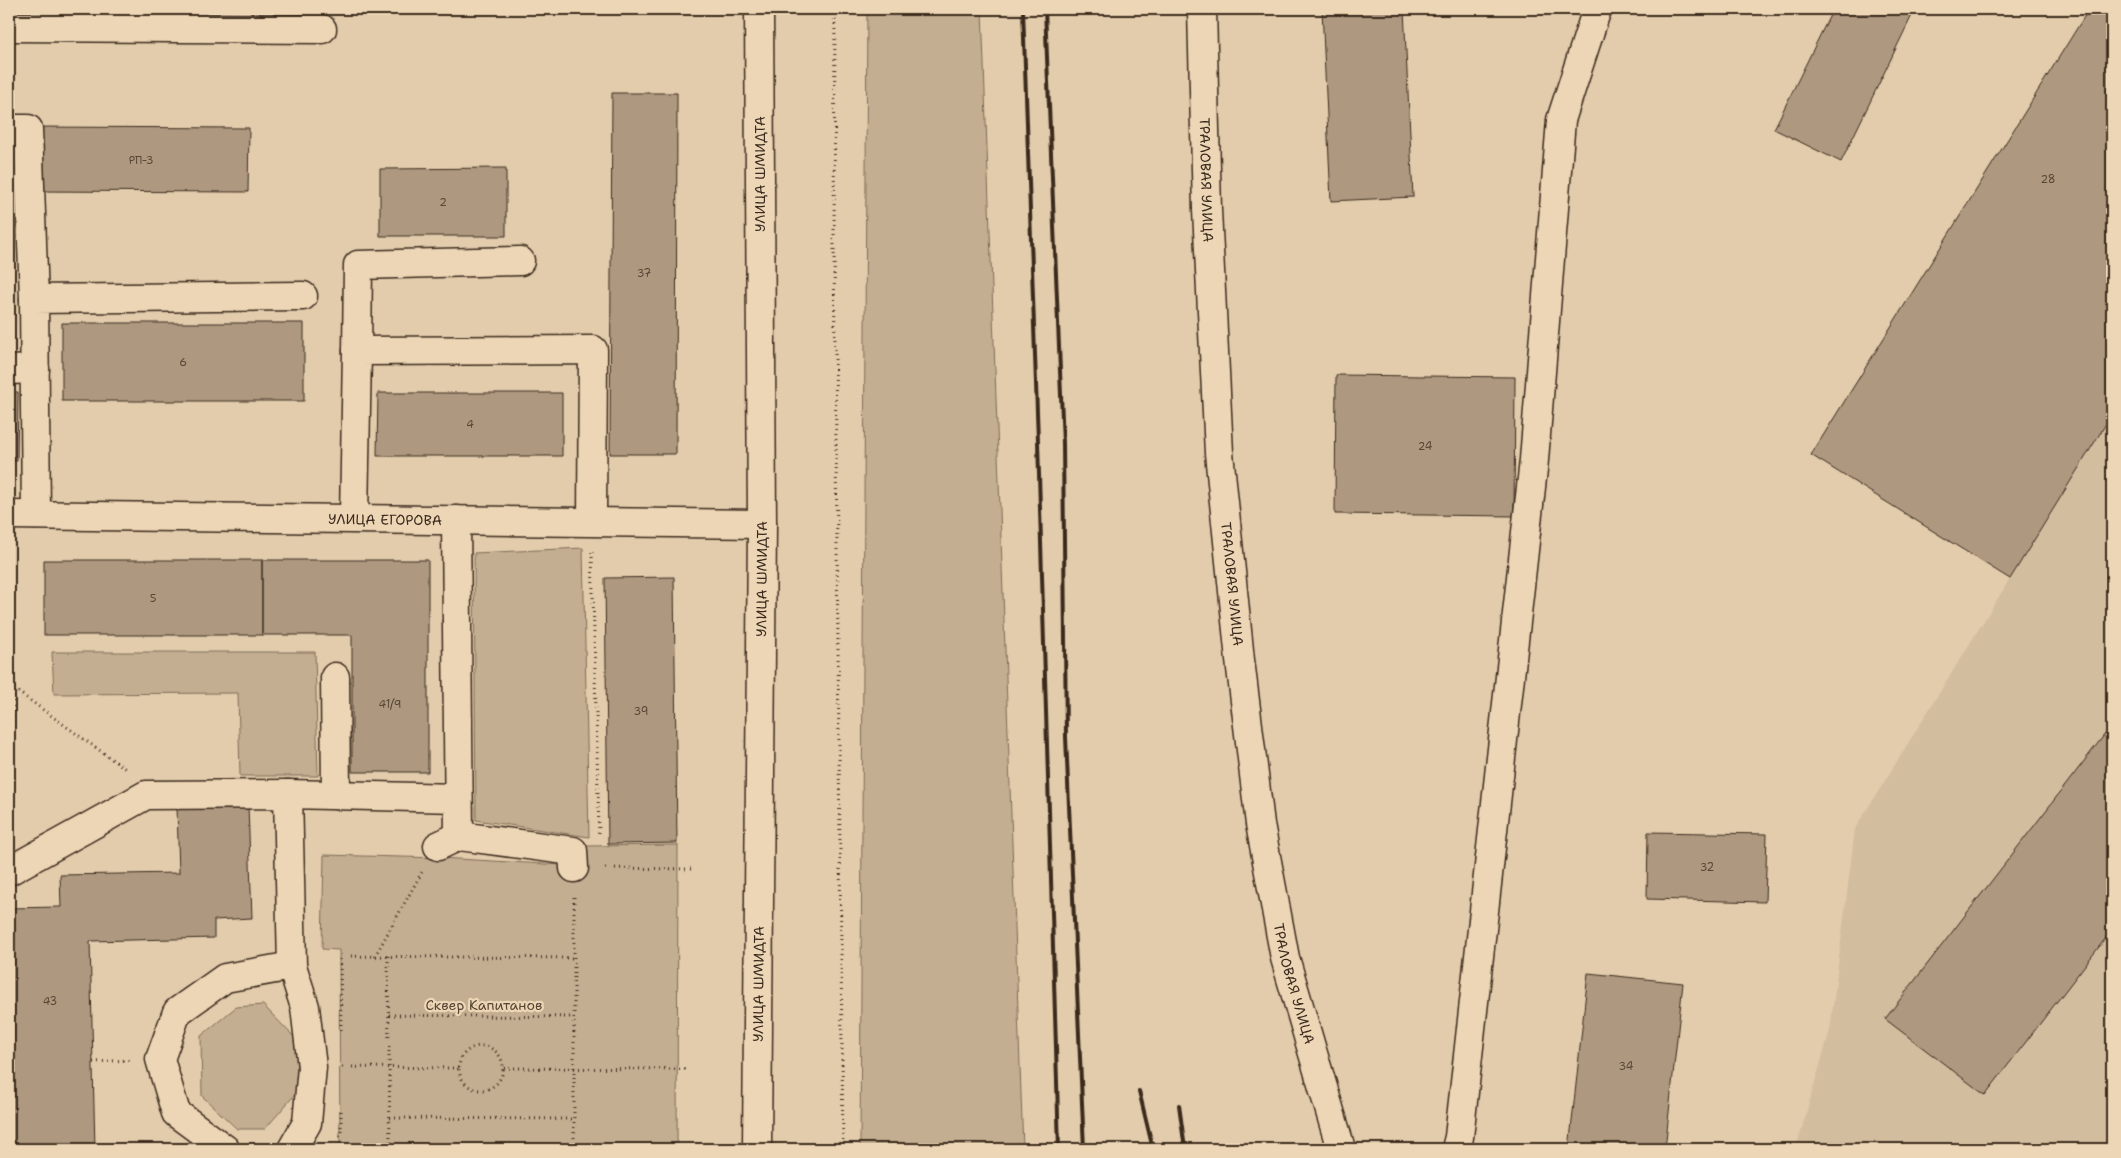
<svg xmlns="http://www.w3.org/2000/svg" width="2121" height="1158" font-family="'Shantell Sans',sans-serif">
	<rect width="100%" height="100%" fill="#e2ccac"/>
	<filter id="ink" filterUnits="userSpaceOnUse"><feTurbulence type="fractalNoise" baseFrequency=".02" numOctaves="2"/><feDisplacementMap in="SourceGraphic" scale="10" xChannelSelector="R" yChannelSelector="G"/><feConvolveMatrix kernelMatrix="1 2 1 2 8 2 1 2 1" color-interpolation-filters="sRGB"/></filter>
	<g filter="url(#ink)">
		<!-- built -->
		<path fill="#d2bd9f" d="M2112 414V1149H1796L1830 1030 1855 829Z"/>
		<!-- green -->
		<path fill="#c3ae91" stroke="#7f6c58" d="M867 9H982L1023 1149H860Z
			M583 548 589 837 476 820 474 553Z
			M52 652H315L318 776H240L238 693 54 694Z
			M678 845 677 1149H340L339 950 322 949 324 855 440 858 562 865 585 864 586 846Z
			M263 1005 296 1039 298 1091 265 1129H237L202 1096 201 1036 236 1007Z"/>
		<!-- building -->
		<path fill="#ae9980" stroke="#3b2a1e" d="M1322 9H1404L1413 197 1331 201Z
			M1833 9H1915L1841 162 1774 129Z
			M2089 9H2112V414L2010 579 1811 455Z
			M612 93H677L676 454H610Z
			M33 127 249 128 248 192 33 191Z
			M506 168V236H380V169Z
			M62 323H304V401H62Z
			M1336 375 1515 377 1514 516 1335 514Z
			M9 392H18L17 461H9Z
			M378 393H562V456H377Z
			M44 560H262V635H44Z
			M262 560H428V772H352V635H262Z
			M674 577 677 843 608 844 605 578Z
			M2112 725V930L1985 1095 1885 1019Z
			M248 806 252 918 214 920V938L90 941 95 1149H9V908L61 907 60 875 179 873 177 808Z
			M1648 832 1767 834 1765 902 1647 899Z
			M1588 973 1683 983 1665 1149H1569Z"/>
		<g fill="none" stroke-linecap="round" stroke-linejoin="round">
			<!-- minor casing -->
			<g stroke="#3b2a1e" stroke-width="31">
				<g id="minor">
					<path id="s1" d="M1202 9 1207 210 1219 453 1240 660 1260 824 1285 958 1341 1149"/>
					<path d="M9 27 322 29"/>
					<path d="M9 129H28L34 299"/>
					<path d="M357 351 358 265 520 261"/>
					<path d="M9 370 35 369"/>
					<path id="s2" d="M9 515 762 524"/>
					<path d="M36 515 34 299 303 296"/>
					<path d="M354 518 357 351 593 350 592 521"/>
					<path d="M456 520 459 836"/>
					<path d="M335 677 336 795"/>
					<path d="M288 794 292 966 305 1007 312 1067 307 1123 292 1149"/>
					<path d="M438 846 459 836 573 851 574 868"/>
					<path d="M9 871 146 795 288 794 458 798"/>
					<path d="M225 1149 176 1113 160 1059 177 1012 225 978 292 966"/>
					<path d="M1456 1149 1459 1137 1534 460 1561 120 1597 9"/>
				</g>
			</g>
			<!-- major casing -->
			<g stroke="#3b2a1e" stroke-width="31">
				<g id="major">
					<path id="s3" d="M757 1149 762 524 759 9"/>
				</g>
			</g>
			<!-- path -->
			<path stroke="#3b2a1e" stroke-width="3" stroke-dasharray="1 4" stroke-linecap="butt" d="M835 9 834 245 843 1149
				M592 552 599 833
				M9 576 13 689V835
				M14 689 127 770
				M605 868 691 869
				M574 897V1149
				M375 956 422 872
				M388 956 390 1149
				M389 1015 574 1017
				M341 1030 340 956 574 958
				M459 1068a22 22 0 1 1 44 0a22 22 0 1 1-44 0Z
				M93 1062 130 1060
				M342 1067 459 1068
				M504 1068 689 1069
				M341 1111V1149
				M390 1118 574 1119"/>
			<!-- minor -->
			<use href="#minor" stroke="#edd6b5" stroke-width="28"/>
			<!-- major -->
			<use href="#major" stroke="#edd6b5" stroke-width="28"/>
			<!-- rail -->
			<path stroke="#3b2a1e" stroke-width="4" d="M1023 9 1038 441 1059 1149
				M1045 9 1063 443 1066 737 1084 1149
				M1139 1091 1153 1149
				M1179 1105 1185 1149"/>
		</g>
	</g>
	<g text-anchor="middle" stroke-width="4.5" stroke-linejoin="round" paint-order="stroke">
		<!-- number labels -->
		<g font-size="11" fill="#584636">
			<text x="141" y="164">РП-3</text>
			<text x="2048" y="183">28</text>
			<text x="443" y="206">2</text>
			<text x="644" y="277">37</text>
			<text x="183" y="366">6</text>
			<text x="470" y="428">4</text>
			<text x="1425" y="450">24</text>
			<text x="153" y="602">5</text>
			<text x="390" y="708">41/9</text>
			<text x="641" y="715">39</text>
			<text x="1707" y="871">32</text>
			<text x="50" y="1005">43</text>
			<text x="1626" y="1070">34</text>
		</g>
		<!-- street labels -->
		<g font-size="14" fill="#3b2a1e" stroke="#edd6b5">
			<text transform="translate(760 174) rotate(-90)" y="5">УЛИЦА ШМИДТА</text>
			<text dy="5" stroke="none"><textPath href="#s1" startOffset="171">ТРАЛОВАЯ УЛИЦА</textPath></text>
			<text dy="5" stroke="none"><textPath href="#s2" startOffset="376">УЛИЦА ЕГОРОВА</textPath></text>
			<text dy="5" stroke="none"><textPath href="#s3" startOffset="570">УЛИЦА ШМИДТА</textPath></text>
			<text dy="5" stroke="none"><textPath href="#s1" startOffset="576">ТРАЛОВАЯ УЛИЦА</textPath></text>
			<text dy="5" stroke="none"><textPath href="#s3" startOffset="165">УЛИЦА ШМИДТА</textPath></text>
			<text dy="5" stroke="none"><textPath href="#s1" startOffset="981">ТРАЛОВАЯ УЛИЦА</textPath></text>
		</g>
		<!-- park labels -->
		<g font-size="14" fill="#564435" stroke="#edd6b5">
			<text x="484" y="1010">Сквер Капитанов</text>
		</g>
	</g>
	<!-- margin -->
	<rect width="2121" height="1158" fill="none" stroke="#edd6b5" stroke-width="30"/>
	<rect x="15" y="15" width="2091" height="1128" fill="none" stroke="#3b2a1e" stroke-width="2" filter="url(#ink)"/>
</svg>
